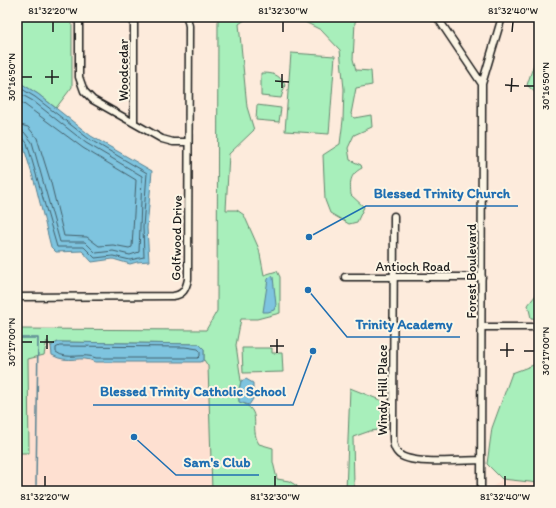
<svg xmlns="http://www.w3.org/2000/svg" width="556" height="508" font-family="Itim,sans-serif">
	<rect width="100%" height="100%" fill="#fdebdc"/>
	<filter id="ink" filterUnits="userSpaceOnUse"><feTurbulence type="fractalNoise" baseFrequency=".025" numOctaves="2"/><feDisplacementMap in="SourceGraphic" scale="8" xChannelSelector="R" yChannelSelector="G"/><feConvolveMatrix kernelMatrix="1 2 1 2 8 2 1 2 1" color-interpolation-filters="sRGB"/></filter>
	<g filter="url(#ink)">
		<!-- built -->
		<path fill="#fee0d1" d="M17 334 216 338 215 491H17Z
			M502 479 539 483V491H488Z"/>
		<!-- green -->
		<path fill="#a8efbb" stroke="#62866c" d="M218 17H249L239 24 247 107 254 130 229 154 226 210H237L244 215 259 249 264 275 277 271 280 277V313L257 319H241L236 345 241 381 239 391V401C265 412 248 426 259 444L273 448V462L277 479 289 481 297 486V491H212L208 366 204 360V349L199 344 58 342 51 346 47 341 44 355 28 359 29 453H17V329L206 330 217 311Z
			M295 17H360L355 22 353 59 356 70 371 71 372 85 356 88 351 114 354 118 371 115 372 127 354 135 348 148 350 160 361 165 362 168C349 175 350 182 351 195L364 207 357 222 349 224 330 213 325 200 323 155 340 144 343 120 344 89 340 50 321 30Z
			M17 19H69L72 22V87L56 108 38 94 17 81Z
			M539 49V96L527 85Z
			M291 53 335 56 329 134 285 131Z
			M261 73C273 73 279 74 285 85L281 98 261 96Z
			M257 105 281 108 279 122 256 120Z
			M539 291V319L531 318 528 305Z
			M242 348H272V353H282L283 372 243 373Z
			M539 363V483L502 479 487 464 492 428 512 373Z
			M350 388 385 402 387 429 370 431 353 437 354 485 357 491H346Z"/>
		<!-- water -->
		<path fill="#7ec4df" stroke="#578191" d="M17 81 38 94 91 136 152 171 147 228 149 261 137 262 130 264 113 259 92 262 82 251 56 252 51 247 36 187 23 145 17 137Z
			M271 276 273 277 276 305 274 310 268 312H263L268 279Z
			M58 342 199 344 204 349V360L201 362H95C81 354 69 365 52 355L51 346Z
			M246 379 253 383V399L249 405 239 402V391L241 381Z"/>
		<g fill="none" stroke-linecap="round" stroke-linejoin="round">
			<!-- shore -->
			<path stroke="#435f6a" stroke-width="1" d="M17 86 35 97 89 139 147 173 143 227 144 257 130 260 113 256 95 258 84 247H57L27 143 21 136 17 135
				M17 92 33 101 86 143 142 176 139 252 130 255 113 251 96 253 85 242H60L32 142 24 132 17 130
				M17 99 83 148 136 180 132 247 129 248 113 245 99 246 87 237 64 236 51 183 37 138 28 127 17 124
				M60 346 185 347 198 349 200 351V356L198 358H96C84 352 67 361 56 352V348Z"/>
			<!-- stream -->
			<path stroke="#578191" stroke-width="1.5" d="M17 338H38L36 485"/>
			<!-- minor casing -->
			<g stroke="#1c1c1c" stroke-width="9">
				<path id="minor" d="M79 17V77L84 91 93 100 162 139 173 142H188
					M134 17V123
					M437 17 482 84 481 491
					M482 84 502 17
					M394 216 393 430C393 438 392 447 398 453 409 466 464 460 481 460
					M345 277H482
					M17 297 173 296C183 295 186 289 188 279L189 26 187 17
					M482 327H539"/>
			</g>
			<!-- minor -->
			<use href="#minor" stroke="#fcf5e5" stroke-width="6"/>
		</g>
	</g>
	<!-- ticks -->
	<path fill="none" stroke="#1c1c1c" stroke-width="1.5" d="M53 32V22M283 32V22M512 32 513 22M22 77H32M45 77H59M275 81 289 82M52 84V70M505 85 519 86M524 86H534M282 88V74M511 92 512 78M22 342H32M40 342H54M270 346H284M47 349V335M500 350H514M524 351H534M277 353V339M507 357V343M45 486V476M275 486V476M505 486V476"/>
	<g text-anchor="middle" stroke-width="4" stroke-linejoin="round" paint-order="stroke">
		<!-- street labels -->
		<g font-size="13" fill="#1c1c1c" stroke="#fcf5e5">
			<text transform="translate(123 70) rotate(-90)" y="5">Woodcedar</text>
			<text transform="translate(176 238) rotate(-89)" y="5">Golfwood Drive</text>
			<text x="413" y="271">Antioch Road</text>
			<text transform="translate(471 271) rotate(-90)" y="5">Forest Boulevard</text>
			<text transform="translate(382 390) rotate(-90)" y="5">Windy Hill Place</text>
		</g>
	</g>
	<!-- callouts -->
	<path fill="none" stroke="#1f6fb2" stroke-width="1.5" d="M309 237L366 206H518M308 290L347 337H460M313 351L293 405H93M134 437L176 475H259"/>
	<g fill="#1f6fb2" stroke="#fcf5e5" stroke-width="1.5">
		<circle cx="309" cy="237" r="4"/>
		<circle cx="308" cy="290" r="4"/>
		<circle cx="313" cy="351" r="4"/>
		<circle cx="134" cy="437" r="4"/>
	</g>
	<g font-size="14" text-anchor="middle" font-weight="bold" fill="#1f6fb2" stroke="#fcf5e5" stroke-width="4" stroke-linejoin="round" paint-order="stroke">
		<text x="442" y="198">Blessed Trinity Church</text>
		<text x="404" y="329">Trinity Academy</text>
		<text x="193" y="396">Blessed Trinity Catholic School</text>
		<text x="217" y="467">Sam's Club</text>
	</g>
	<!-- margin -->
	<rect width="556" height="508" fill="none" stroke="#fcf5e5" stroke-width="44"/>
	<rect x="22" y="22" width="512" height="464" fill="none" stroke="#1c1c1c" stroke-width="1.5"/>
	<g font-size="10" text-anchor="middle" fill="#1c1c1c">
		<text x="53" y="14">81°32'20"W</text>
		<text x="283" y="14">81°32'30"W</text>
		<text x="513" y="14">81°32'40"W</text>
		<text transform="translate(11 77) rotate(-90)" y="4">30°16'50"N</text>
		<text transform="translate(545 86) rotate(-90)" y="4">30°16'50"N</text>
		<text transform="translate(11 342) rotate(-90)" y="4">30°17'00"N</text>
		<text transform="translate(545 351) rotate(-90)" y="4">30°17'00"N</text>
		<text x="45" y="500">81°32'20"W</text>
		<text x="275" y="500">81°32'30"W</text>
		<text x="505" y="500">81°32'40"W</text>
	</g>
</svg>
